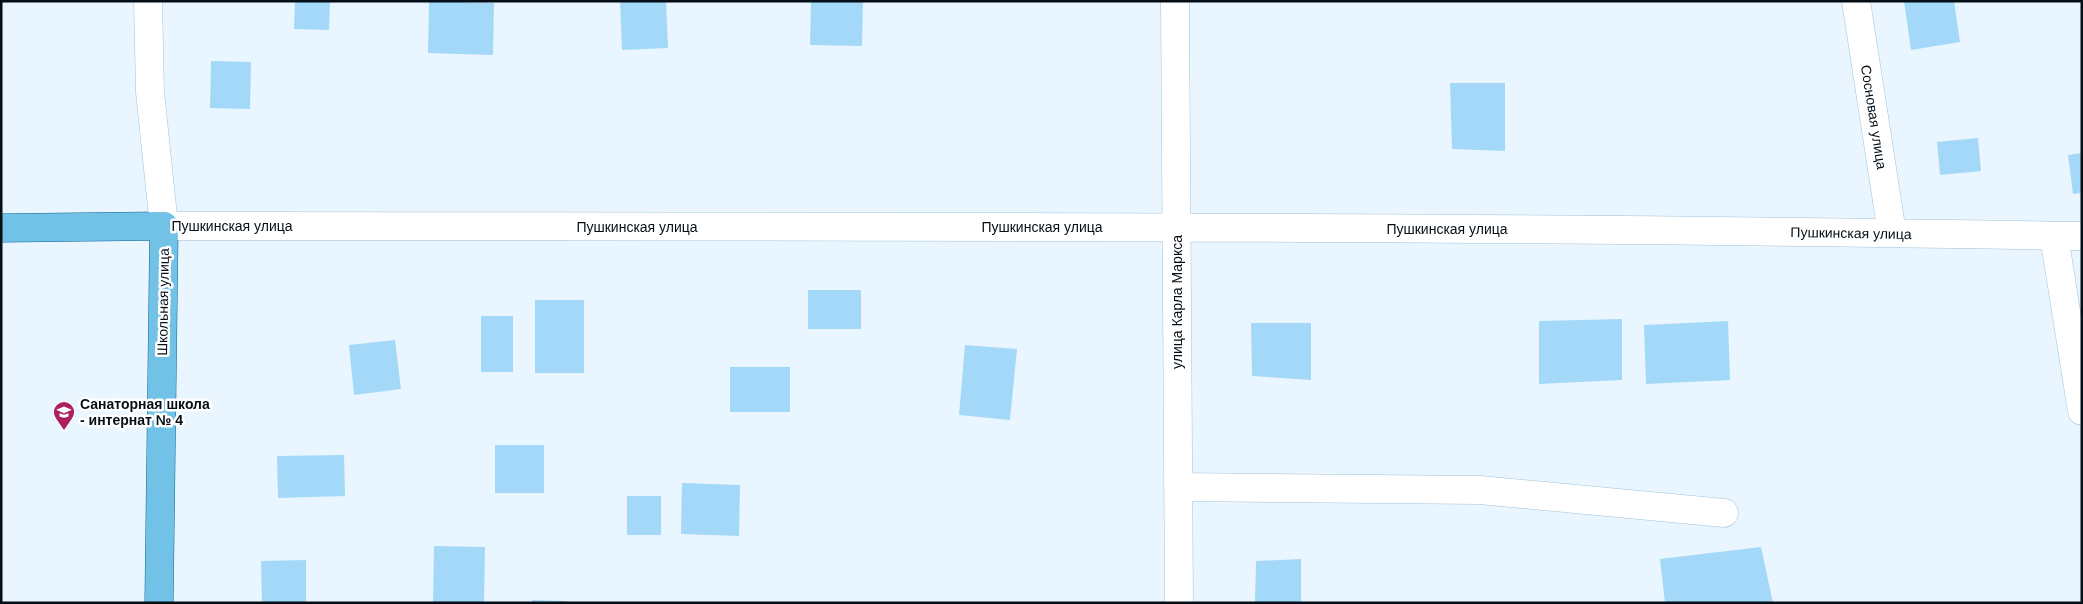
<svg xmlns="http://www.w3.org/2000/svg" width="2083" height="604" font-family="Helvetica,sans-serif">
	<rect width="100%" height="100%" fill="#e9f6ff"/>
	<!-- building -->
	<path fill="#a4d8f9" d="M295 1H330L329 30 294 29Z
		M429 1 494 3 493 55 428 53Z
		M620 1H666L668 48 622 50Z
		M811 1H863L862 46 810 45Z
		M1904 1H1954L1960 42 1911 50Z
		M211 61 251 62 250 109 210 108Z
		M1450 83H1505V151L1452 149Z
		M1978 138 1981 171 1940 175 1937 142Z
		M2082 153V193L2073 194 2068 155Z
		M808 290H861V329H808Z
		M535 300H584V373H535Z
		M481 316H513V372H481Z
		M1622 319V380L1539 384V321Z
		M1728 321 1730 380 1646 384 1644 325Z
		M1251 323H1311V380L1252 376Z
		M395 340 401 389 354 395 349 345Z
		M965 345 1017 349 1010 420 959 415Z
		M730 367H790V412H730Z
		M495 445H544V493H495Z
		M344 455 345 496 278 498 277 456Z
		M682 483 740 485 739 536 681 534Z
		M627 496H661V535H627Z
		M434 546 485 547 484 603H433Z
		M1761 547 1773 603H1665L1660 559Z
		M1301 559V603H1255L1256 561Z
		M306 560V603H262L261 561Z
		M532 600 567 601V603H532Z"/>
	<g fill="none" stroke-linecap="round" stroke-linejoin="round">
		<!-- minor casing -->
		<g stroke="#a2c2d7" stroke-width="29">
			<path id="minor" d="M148 1 150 92 164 226C803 227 1443 225 2082 236
				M1175 1 1179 603
				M1856 1 1892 233
				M2054 236 2082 411
				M1178 487 1480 490 1724 513"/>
		</g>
		<!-- major casing -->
		<g stroke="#0e6792" stroke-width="29">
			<path id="major" d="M1 228 164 226 159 603"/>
		</g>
		<!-- minor -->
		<use href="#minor" stroke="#fff" stroke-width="28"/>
		<!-- major -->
		<use href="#major" stroke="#72c1e6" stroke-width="28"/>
	</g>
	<!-- icons -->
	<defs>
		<g id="school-pin" transform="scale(1.125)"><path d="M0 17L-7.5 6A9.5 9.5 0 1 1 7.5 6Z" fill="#ac205f" stroke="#fff"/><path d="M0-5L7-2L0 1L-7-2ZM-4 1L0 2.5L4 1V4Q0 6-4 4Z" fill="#fff"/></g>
	</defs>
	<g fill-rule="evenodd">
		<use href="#school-pin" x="64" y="412"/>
	</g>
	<g text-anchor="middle" stroke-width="5" stroke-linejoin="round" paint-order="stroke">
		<!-- street labels -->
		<g font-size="14" fill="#040e16" stroke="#fff">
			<text transform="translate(1874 117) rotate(81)" y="5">Сосновая улица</text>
			<text x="232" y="231">Пушкинская улица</text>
			<text x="637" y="232">Пушкинская улица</text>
			<text x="1042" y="232">Пушкинская улица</text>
			<text x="1447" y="234">Пушкинская улица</text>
			<text transform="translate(1851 233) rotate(1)" y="5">Пушкинская улица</text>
			<text transform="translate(163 302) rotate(-89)" y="5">Школьная улица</text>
			<text transform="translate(1177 302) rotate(-90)" y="5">улица Карла Маркса</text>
		</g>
		<!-- poi labels -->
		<g font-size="14" font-weight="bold" fill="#040e16" stroke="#fff" text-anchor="start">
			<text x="80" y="409">Санаторная школа<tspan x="80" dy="16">- интернат № 4</tspan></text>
		</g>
	</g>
	<!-- border -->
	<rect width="2083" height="604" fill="none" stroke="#040e16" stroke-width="5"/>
</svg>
